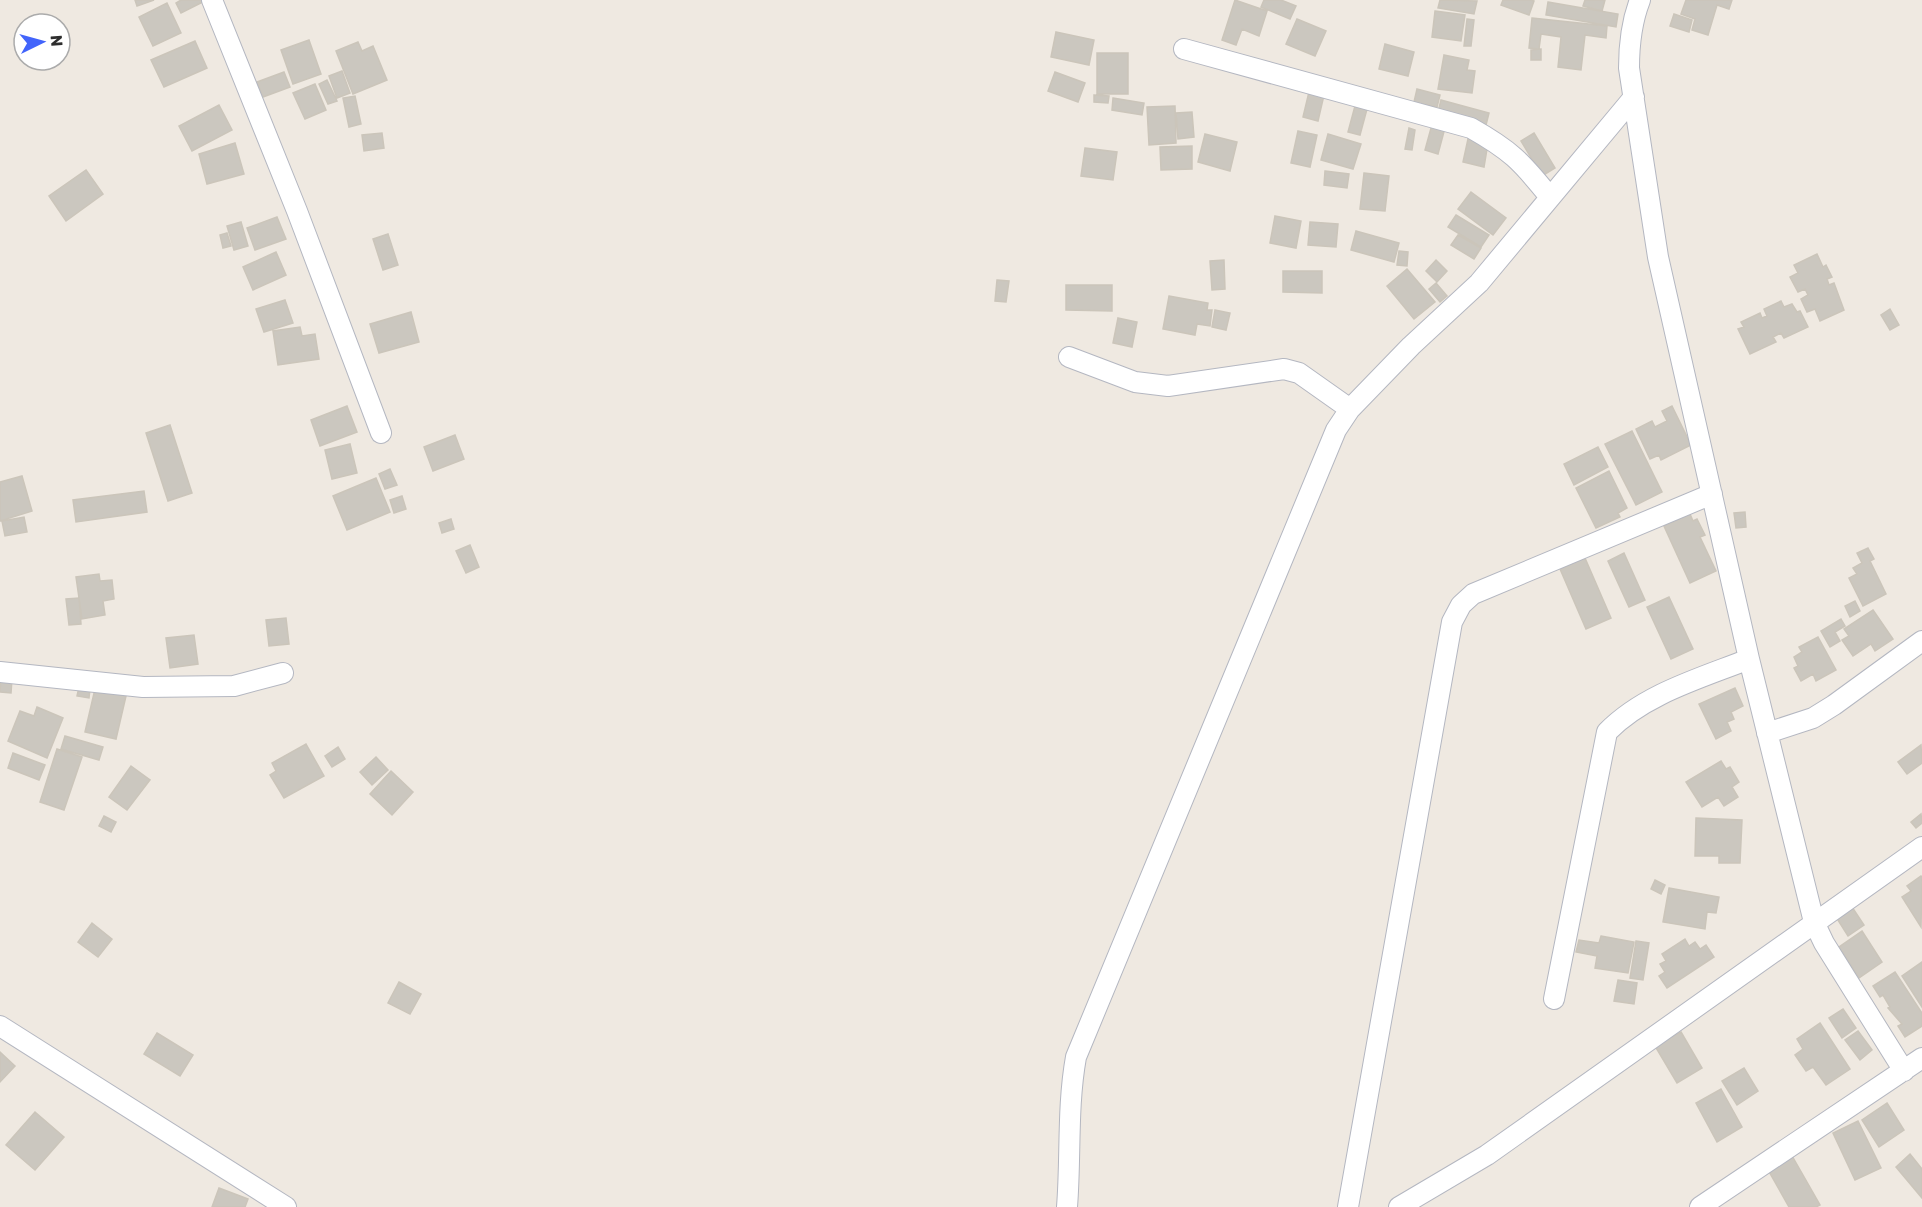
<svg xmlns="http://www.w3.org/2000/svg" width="1922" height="1207" font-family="Rubik,sans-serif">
	<rect width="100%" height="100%" fill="#efe9e1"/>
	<!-- building -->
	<path fill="#cbc7bf" stroke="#cbc5ba" stroke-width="1.5" d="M135 0H154L137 6Z
		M181 0H202L203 2 181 13 176 3Z
		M1235 0 1267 11 1259 36 1242 29 1236 45 1222 40Z
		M1264 0H1281L1296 6 1290 19 1261 7Z
		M1440 0 1477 1 1474 14 1438 8Z
		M1503 0H1531L1534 1 1529 15 1501 5Z
		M1585 0H1605L1602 11 1583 6Z
		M1686 0H1732L1729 9 1717 5 1708 35 1692 30 1695 19 1681 14Z
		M1548 2 1618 14 1616 27 1546 15Z
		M167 3 181 33 153 46 139 17Z
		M1435 11 1465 15 1461 41 1432 37Z
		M1674 14 1692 20 1689 32 1670 26Z
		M1532 18 1607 26 1606 38 1585 35 1581 70 1558 67 1561 37 1541 34 1539 49 1529 48Z
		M1297 19 1326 31 1315 56 1286 44Z
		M1467 19 1474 20 1471 46H1464Z
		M1056 32 1094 40 1089 65 1051 57Z
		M309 40 321 74 293 84 281 50Z
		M195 41 207 68 164 87 151 60Z
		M358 42 362 51 373 46 387 80 353 94 336 51Z
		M1385 44 1414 52 1408 76 1379 69Z
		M1541 49V60H1531V50Z
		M1097 53H1128V94H1097Z
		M1444 55 1469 60 1467 70 1475 71 1472 93 1438 89Z
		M342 71 350 93 337 98 329 76Z
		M284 72 290 87 263 97 257 82Z
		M1055 72 1085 83 1078 102 1048 91Z
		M327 80 337 101 328 104 319 84Z
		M315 84 326 110 305 119 293 93Z
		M1417 89 1440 95 1437 107 1414 102Z
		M1309 92 1324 95 1318 121 1303 117Z
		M1094 95 1109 96 1108 103 1094 102Z
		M355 96 361 124 349 127 343 98Z
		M1113 98 1144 103 1142 115 1112 110Z
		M1441 100 1489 113 1486 125 1438 112Z
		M219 105 232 130 192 151 179 126Z
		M1175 106 1176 143 1149 145 1147 107Z
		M1355 106 1367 109 1360 135 1348 132Z
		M1192 112 1194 137 1178 139 1176 113Z
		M1433 121 1446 124 1438 154 1425 150Z
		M1409 128 1415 130 1412 150 1405 149Z
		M1298 131 1317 135 1310 167 1291 163Z
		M382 133 384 148 364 151 362 135Z
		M1534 133 1555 168 1542 176 1521 141Z
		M1205 134 1237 142 1230 171 1198 162Z
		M1328 134 1361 144 1353 169 1321 160Z
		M1468 139 1488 143 1484 167 1463 162Z
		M235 143 244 174 207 184 199 154Z
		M1192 146V169L1161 170 1160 147Z
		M1085 148 1117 152 1113 180 1081 176Z
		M86 170 103 194 66 221 49 196Z
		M1325 171 1349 174 1347 188 1324 185Z
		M1364 173 1389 176 1385 211 1360 209Z
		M1471 192 1506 218 1493 235 1458 209Z
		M1456 215 1489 235 1481 247 1448 227Z
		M1275 216 1301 221 1296 248 1270 243Z
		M277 217 286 239 255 250 247 228Z
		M241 222 248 246 234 250 227 226Z
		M1310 222 1338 224 1336 247 1308 245Z
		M1356 231 1399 243 1394 262 1351 250Z
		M227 233 231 246 223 248 220 235Z
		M388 234 398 265 383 270 373 239Z
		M1458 235 1481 248 1474 259 1451 245Z
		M1399 251 1408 252 1407 266 1397 265Z
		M276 252 286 275 253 290 243 267Z
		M1817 254 1823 267 1826 265 1832 277 1827 279 1829 285 1834 283 1844 310 1820 321 1815 309 1807 312 1801 299 1808 295 1805 289 1798 292 1790 277 1798 273 1794 265Z
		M1224 260 1225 289 1212 290 1210 261Z
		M1436 260 1447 271 1437 282 1426 271Z
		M1407 269 1435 302 1414 319 1387 286Z
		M1283 271H1322V293L1283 292Z
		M997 280 1009 281 1006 302 995 301Z
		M1436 283 1447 296 1440 302 1429 289Z
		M1066 285H1112V311L1066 310Z
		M1169 296 1208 303 1207 310H1212L1210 326 1197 324 1195 335 1163 329Z
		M285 300 293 323 264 332 256 309Z
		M1781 301 1784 307 1792 304 1797 312 1800 311 1808 327 1784 338 1781 333 1773 337 1776 342 1750 354 1738 329 1744 327 1741 322 1760 313 1762 318 1767 316 1764 309Z
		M1890 309 1899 325 1890 330 1881 315Z
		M1215 310 1230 313 1226 330 1212 327Z
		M411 312 419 342 379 353 370 324Z
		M1118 318 1137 322 1132 347 1113 343Z
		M300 327 302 336 315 334 319 359 278 365 273 331Z
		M347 406 357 432 320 446 311 420Z
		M1672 406 1691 445 1661 460 1659 455 1650 459 1636 429 1652 421 1655 427 1667 421 1662 411Z
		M170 425 192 493 168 501 146 433Z
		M1632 431 1662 492 1636 505 1605 444Z
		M455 435 464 459 433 471 424 447Z
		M350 444 357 473 332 479 325 450Z
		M1598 447 1608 467 1574 485 1564 464Z
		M390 469 397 485 385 489 379 474Z
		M1609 471 1627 508 1618 513 1620 517 1596 528 1576 488Z
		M22 476 32 511 0 521V482Z
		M376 478 390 512 347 530 333 496Z
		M144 491 147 512 76 522 73 500Z
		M402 496 406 509 394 513 390 500Z
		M1745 512 1746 527 1736 528 1734 513Z
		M1690 514 1693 521 1697 519 1705 535 1700 537 1716 571 1690 583 1664 526Z
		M24 517 27 532 5 536 2 521Z
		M451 519 454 529 442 533 439 523Z
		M470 545 479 567 466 573 456 551Z
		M1868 548 1874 559 1870 561 1886 594 1863 606 1849 578 1857 574 1853 568 1862 563 1857 553Z
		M1624 553 1645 600 1629 607 1608 561Z
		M1585 558 1611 618 1586 629 1560 569Z
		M99 574 100 581 112 580 114 599 103 601 105 615 82 619 76 577Z
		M1669 597 1693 649 1671 659 1647 607Z
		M79 598 81 624 69 625 66 599Z
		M1855 601 1860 611 1850 617 1845 606Z
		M1873 610 1893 639 1875 651 1871 644 1853 656 1842 640 1849 636 1844 629Z
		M286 618 289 644 269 646 266 620Z
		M1841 619 1845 626 1835 632 1840 641 1830 647 1821 631Z
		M194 635 198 664 170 668 166 638Z
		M1818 637 1836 670 1816 681 1813 674 1801 681 1794 668 1798 666 1794 657 1802 652 1799 647Z
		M1 678 12 679 11 693 0 692Z
		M79 687 90 689 89 698 77 696Z
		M1735 688 1743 706 1731 712 1734 719 1727 722 1731 731 1716 739 1699 704Z
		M95 689 126 696 116 739 85 732Z
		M37 707 63 718 47 758 8 741 20 711 34 716Z
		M65 736 103 747 99 760 61 749Z
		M306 744 324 776 284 798 270 775 276 771 272 763Z
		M1921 745 1922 763 1907 774 1898 762Z
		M338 747 345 759 332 767 325 756Z
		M57 749 82 757 64 810 40 802Z
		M13 753 45 765 39 780 8 768Z
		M376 757 388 770 372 785 360 772Z
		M1721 761 1726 769 1730 767 1739 782 1732 787 1738 797 1724 806 1718 797 1702 807 1686 782Z
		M131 766 150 780 127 810 109 797Z
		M391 771 413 792 392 815 370 794Z
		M1921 814 1922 823 1916 828 1911 822Z
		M104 816 116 822 111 832 99 826Z
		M1696 818 1742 820 1740 863H1719V856H1695Z
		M1921 876 1922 877 1921 927 1902 897 1911 891 1907 886Z
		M1655 880 1665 885 1661 894 1651 889Z
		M1669 888 1719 897 1716 913 1707 912 1705 929 1663 922Z
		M1852 907 1864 925 1848 936 1836 917Z
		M92 923 112 939 98 957 78 942Z
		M1862 931 1882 962 1859 978 1839 947Z
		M1601 936 1634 942 1628 973 1595 968 1597 956 1576 952 1579 940 1599 943Z
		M1685 939 1689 946 1695 942 1700 949 1706 945 1714 957 1667 988 1659 976 1665 972 1660 964 1666 961 1662 954Z
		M1636 941 1649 943 1643 980 1630 978Z
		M1922 962V1007L1902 976Z
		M1895 972 1922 1013V1026L1905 1037 1898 1026 1902 1024 1888 1008 1890 1007 1883 995 1880 997 1873 986Z
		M1618 980 1637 983 1634 1004 1614 1001Z
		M399 982 421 994 410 1014 388 1003Z
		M1843 1009 1856 1028 1842 1038 1829 1018Z
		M1820 1023 1850 1069 1826 1085 1813 1067 1806 1071 1795 1055 1803 1049 1797 1039Z
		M1858 1031 1872 1050 1860 1060 1845 1040Z
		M1681 1032 1702 1068 1677 1083 1655 1046Z
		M157 1033 193 1055 180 1076 144 1054Z
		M0 1052 15 1066 0 1082Z
		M1744 1068 1758 1091 1737 1105 1722 1081Z
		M1721 1089 1742 1127 1717 1142 1696 1103Z
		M1887 1103 1904 1130 1879 1147 1862 1120Z
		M35 1112 64 1137 35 1170 6 1145Z
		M1858 1121 1881 1168 1855 1180 1833 1133Z
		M1791 1154 1820 1205 1816 1207H1789L1767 1168Z
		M1910 1154 1922 1169V1198L1896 1167Z
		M219 1188 248 1199 245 1207H212Z"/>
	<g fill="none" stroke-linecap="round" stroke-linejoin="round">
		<!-- street casing -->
		<g stroke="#b4b7c1" stroke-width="22">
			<path id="street" d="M212 0 297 211 381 433
				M1640 0C1631 23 1629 44 1629 68L1658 257 1749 659 1814 922 1824 943 1904 1071
				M1184 49 1471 128C1510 150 1521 161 1549 196
				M1069 357 1135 382 1168 386 1284 369 1299 373 1350 409
				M0 672 143 687 234 686 283 673
				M1767 733 1813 718 1834 705 1922 641
				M1554 999 1607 732C1644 694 1701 678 1749 659
				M0 1026 286 1207
				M1067 1207C1071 1157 1067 1107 1076 1057L1336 430 1350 409 1411 346 1479 283 1634 97
				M1348 1207 1452 622 1461 605 1473 594 1712 494
				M1399 1207 1487 1155 1922 847
				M1700 1207 1922 1058"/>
		</g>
		<!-- street -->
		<use href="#street" stroke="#fff" stroke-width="20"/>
	</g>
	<!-- north arrow -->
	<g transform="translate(42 42) rotate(85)"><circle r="28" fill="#ffffff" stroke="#ababab" stroke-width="1.5"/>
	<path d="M0-4.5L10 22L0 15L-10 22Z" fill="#4264fb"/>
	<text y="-9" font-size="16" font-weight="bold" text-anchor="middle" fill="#2e2e2e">N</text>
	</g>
</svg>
